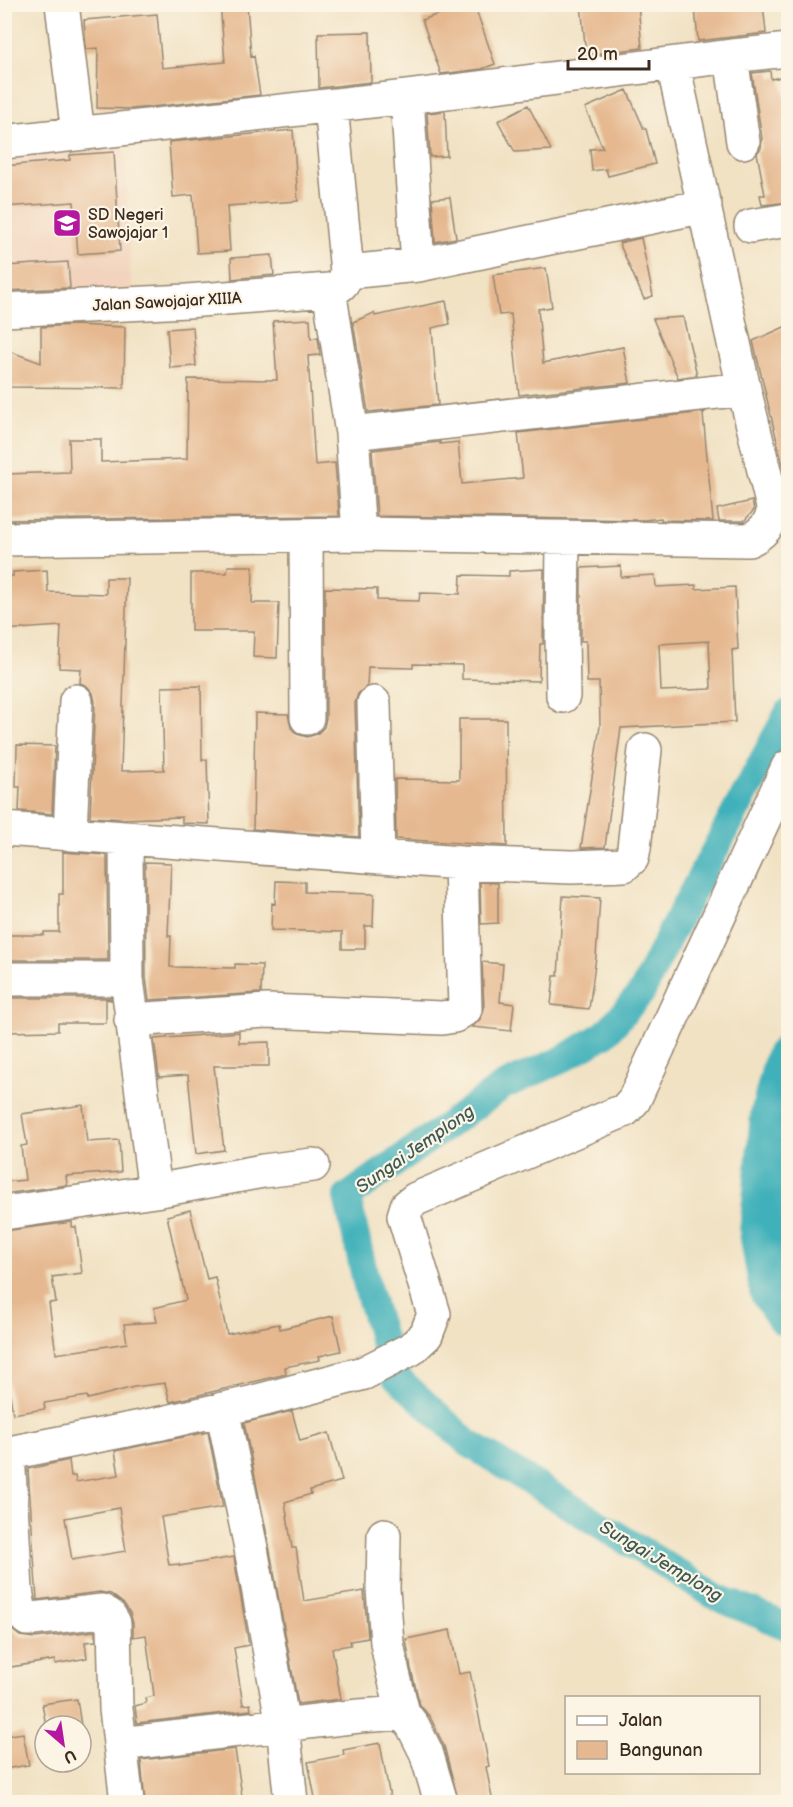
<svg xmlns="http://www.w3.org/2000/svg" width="793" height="1807" font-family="'Balsamiq Sans',sans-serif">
	<rect width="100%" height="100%" fill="#fcf5e5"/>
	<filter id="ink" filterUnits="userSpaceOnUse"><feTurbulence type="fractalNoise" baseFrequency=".0167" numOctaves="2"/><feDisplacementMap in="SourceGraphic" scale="12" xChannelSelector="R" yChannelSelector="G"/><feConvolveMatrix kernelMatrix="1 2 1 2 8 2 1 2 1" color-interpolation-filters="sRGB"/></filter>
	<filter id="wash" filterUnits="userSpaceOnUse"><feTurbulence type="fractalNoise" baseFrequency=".008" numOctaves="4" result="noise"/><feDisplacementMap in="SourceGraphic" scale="24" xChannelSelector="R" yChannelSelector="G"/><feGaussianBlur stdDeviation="1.35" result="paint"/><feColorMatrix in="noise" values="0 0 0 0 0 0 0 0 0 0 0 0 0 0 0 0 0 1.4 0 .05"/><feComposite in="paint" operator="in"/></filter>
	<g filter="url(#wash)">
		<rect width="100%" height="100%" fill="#f1e2c4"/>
		<!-- built -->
		<path fill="#f2d4be" d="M124 137 132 297 5 304V150Z"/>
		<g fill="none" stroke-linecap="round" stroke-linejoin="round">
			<!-- canal -->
			<path stroke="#41b1ba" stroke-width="28" d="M788 713 669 936 642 992 605 1034 561 1060 503 1086 347 1197 368 1290 393 1374 468 1443 717 1597 788 1627"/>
			<!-- river -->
			<path stroke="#41b1ba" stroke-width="48" d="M788 1059 774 1115 763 1232 773 1290 788 1313"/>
		</g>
		<g id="blocks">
			<!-- building -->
			<path fill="#e5b88f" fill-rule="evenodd" d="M220 4H247L251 57 254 56 260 95 132 109 97 108 98 48 86 49 84 20 157 14 162 68 225 62Z
				M467 4H474L495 64 482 69 441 74 422 20Z
				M581 4H638L642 48 586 55Z
				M727 4H763L766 33 698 41 695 8Z
				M370 32 371 82 319 88 318 33Z
				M770 71 771 79 781 77 789 121V202L762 205 760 195H765L757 153 761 148 762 139 752 73Z
				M627 90 644 129H646L655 164 608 176 606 169 592 171 590 149 603 148 585 108Z
				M528 105 551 150 515 152 498 121Z
				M445 111 447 156 430 157 427 113Z
				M293 130 298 201 227 206 230 251 197 253 193 195 173 197 169 142Z
				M114 152 120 251 78 254 74 202 4 207V166L70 160V155Z
				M450 197 456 238 435 242 432 199Z
				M641 238 653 296 644 299 619 243Z
				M272 255 274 275 232 279 231 258Z
				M68 262 70 288 4 291V266Z
				M546 268 552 307 538 309 543 363 623 347 630 383 519 395 511 314 499 315 493 275Z
				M446 301 450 324 432 328 438 405 368 412 353 322 374 313 375 316Z
				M683 317 697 375 678 378 653 319Z
				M310 319 311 339 318 337 320 355 308 356 315 465 335 463 339 516 4 520V474L70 472 69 439H101V462L187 459 188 379 277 380 273 321Z
				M73 325 125 327 124 388 4 387V349L41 363V327Z
				M789 325V491L753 341Z
				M193 327 196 366 170 368 167 329Z
				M705 412 703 414 713 521 661 520V518L644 520 377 516 372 450 440 442V444L458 442 462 484 523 478 518 433Z
				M752 501 754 510 744 521H719L717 509Z
				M228 566H253L252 603H279L277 658 253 657 254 631H191V573H227Z
				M621 566V577L655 575 656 587 696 585V589L735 587 738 649 732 650 735 722 621 728 605 847 581 848 600 726 599 682H587L586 641H581V568ZM709 641 711 689 661 691 659 644Z
				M544 569 543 644H540L539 681 462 679V665L413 664V668L368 667 367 686 358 694 355 703 359 837 253 829 255 713 288 714 291 728 297 734 307 737 317 734 324 727 326 718 325 588 377 589V600L419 601 420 593 460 594 461 575 509 576V571Z
				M47 570 48 592 106 594V578H127L121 771 164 770 162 687 201 686 202 760H207L209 824 182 823V817L123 819 90 817 95 702 93 693 87 686 80 683 81 669 59 668 61 626 4 630V577L13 576V572Z
				M459 719H506L507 846 396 839 395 779 459 780Z
				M17 745 55 746 52 814 19 811 20 787H16Z
				M63 852 107 855 108 960H4V935H44V932H59V894H63Z
				M145 862 171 863 168 936H171L170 967 235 968V964L262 965 261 993 149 1000 146 978Z
				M276 881 305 882V892L374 894 373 926H365V949H342V932L271 930 272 903 275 904Z
				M480 882 498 883V923L481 924Z
				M563 896 600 898 596 957 589 1009 551 1005 554 976H558Z
				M482 962 503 964 500 1002 514 1004 511 1031 472 1027 481 1018 484 1009Z
				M4 998H111V1000L106 999V1023H58V1031L4 1032Z
				M239 1032V1043L269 1042V1066H214L224 1150 196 1154 188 1075 159 1077 154 1039Z
				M83 1105 87 1142 119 1140 121 1172 66 1176 67 1185 4 1194V1182L25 1180 21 1146 27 1145 22 1114Z
				M190 1210 207 1279 215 1277 227 1334 279 1324 280 1329 333 1316 341 1351 319 1356 320 1360 285 1367 286 1374 170 1402 165 1383 134 1387 88 1399 87 1396 44 1403 45 1409 13 1414 4 1356V1231L72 1222V1227H76L82 1273 52 1277 56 1302 49 1303 56 1354 127 1343 124 1324 157 1322 154 1308 186 1300 167 1216Z
				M292 1411 300 1441 329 1433 342 1481 310 1490 311 1494 285 1502 292 1548H296L304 1601 364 1591 368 1638 350 1641 351 1645 332 1648 341 1699 298 1704 268 1540 244 1423Z
				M208 1432 223 1507 161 1517 169 1565 179 1564V1566L234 1557 249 1645 234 1648 243 1705 250 1704 251 1710 137 1723 135 1706 146 1703 145 1698 154 1696 146 1635 133 1637V1623L130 1613 125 1605 111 1594 100 1592 37 1600 28 1469 69 1460 71 1476H75L76 1482 119 1475 115 1451ZM119 1508 126 1551 72 1560 65 1518Z
				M4 1620 11 1629 20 1636 35 1638 95 1631 96 1641 85 1642 87 1658 55 1664V1660L4 1668Z
				M450 1630 459 1674 470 1672 489 1766 486 1767 493 1803H459L444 1746 430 1717 420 1705 411 1669 406 1639Z
				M77 1699 81 1726H46L42 1704Z
				M23 1733 29 1765 4 1769V1736Z
				M380 1743 391 1803H316L308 1762 344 1755 343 1750Z
				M235 1749 243 1803H190V1797L145 1803 141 1760Z"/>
		</g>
	</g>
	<g filter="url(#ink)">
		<use href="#blocks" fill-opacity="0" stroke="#968671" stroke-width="1.5"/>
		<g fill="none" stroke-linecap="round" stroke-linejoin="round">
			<!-- street casing -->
			<g stroke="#968671" stroke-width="36">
				<path id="street" d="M62 4 78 134
					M731 56 743 142
					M407 97 418 265
					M4 142 407 97 731 56 788 50
					M751 226 788 220
					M347 272 418 265 705 206
					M329 290 352 433 359 534
					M4 310 187 301 329 290C340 287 344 284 347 272L331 106
					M352 433 744 389
					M306 535 307 718
					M563 538 562 638 563 696
					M4 539 359 534 749 540C763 533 769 526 774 511L744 389 673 64
					M374 703 378 857
					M4 829 461 863 465 1009 454 1016 442 1018 267 1011 131 1020
					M70 833 76 701
					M126 839 127 979 155 1191
					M461 863 572 867 624 865 632 858 634 848 645 750
					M5 979H127
					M4 1213 155 1191 263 1171 313 1165
					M222 1409 250 1543 283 1725 291 1802
					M8 1453 16 1589C18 1602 18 1611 27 1619H33L102 1611 109 1615 114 1623 116 1709 127 1802
					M4 1454 162 1423 254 1402 364 1373 411 1349 426 1335 434 1314 404 1216 407 1206 416 1199 625 1110 634 1100 788 767
					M384 1535 383 1589 387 1643 393 1673 403 1713 413 1726 426 1752 441 1802
					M120 1744 359 1716 403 1713"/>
			</g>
			<!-- street -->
			<use href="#street" stroke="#fff" stroke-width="33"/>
		</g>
	</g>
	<!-- icons -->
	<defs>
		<g id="school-square" transform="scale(1.5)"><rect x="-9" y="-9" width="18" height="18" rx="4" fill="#b5179e" stroke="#fcf5e5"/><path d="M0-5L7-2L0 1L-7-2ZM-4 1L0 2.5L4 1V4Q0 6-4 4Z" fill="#fff"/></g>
	</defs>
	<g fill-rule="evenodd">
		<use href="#school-square" x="67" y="223"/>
	</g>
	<g text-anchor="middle" stroke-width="4.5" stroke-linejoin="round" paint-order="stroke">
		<!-- poi labels -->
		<g font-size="16" fill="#3b2a1e" stroke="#fcf5e5" text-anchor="start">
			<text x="88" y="220">SD Negeri<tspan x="88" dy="18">Sawojajar 1</tspan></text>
		</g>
		<!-- street labels -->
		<g font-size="16" fill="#3b2a1e" stroke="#fcf5e5">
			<text transform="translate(167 301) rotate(-3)" y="6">Jalan Sawojajar XIIIA</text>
		</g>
		<!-- water labels -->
		<g font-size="18" font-style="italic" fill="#3d5955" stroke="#fcf5e5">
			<text transform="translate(415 1149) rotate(-35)" y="6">Sungai Jemplong</text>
			<text transform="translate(661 1561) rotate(31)" y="6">Sungai Jemplong</text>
		</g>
	</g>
	<!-- margin -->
	<rect width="793" height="1807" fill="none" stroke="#fcf5e5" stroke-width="24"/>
	<!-- legend -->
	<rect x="565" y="1696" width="195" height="78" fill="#fcf5e5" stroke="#afa495" stroke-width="1.5"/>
	<rect x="577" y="1716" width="30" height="9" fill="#ffffff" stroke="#afa495" stroke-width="1.5"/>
	<text x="619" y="1726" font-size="18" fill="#3b2a1e">Jalan</text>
	<rect x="577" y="1741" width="30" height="18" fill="#e5b88f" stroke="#afa495" stroke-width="1.5"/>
	<text x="619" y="1756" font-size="18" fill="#3b2a1e">Bangunan</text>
	<!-- north arrow -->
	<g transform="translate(63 1744) rotate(151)"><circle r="28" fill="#fcf5e5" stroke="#afa495" stroke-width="1.5"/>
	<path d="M0-4.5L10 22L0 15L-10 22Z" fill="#b5179e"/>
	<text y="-9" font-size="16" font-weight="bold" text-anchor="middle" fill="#3b2a1e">U</text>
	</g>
	<!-- scale -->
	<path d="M568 60v9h81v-9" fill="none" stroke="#3b2a1e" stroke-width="3"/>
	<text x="577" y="60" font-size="18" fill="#3b2a1e" stroke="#fcf5e5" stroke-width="4.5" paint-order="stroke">20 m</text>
</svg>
